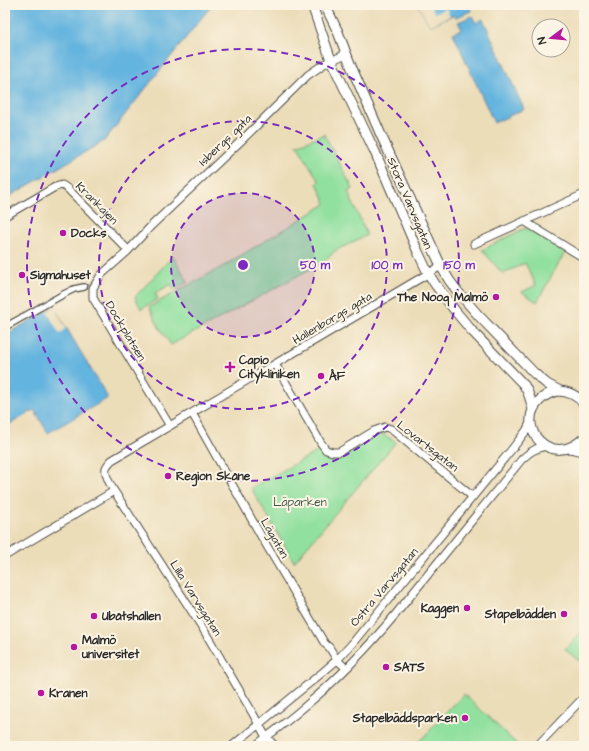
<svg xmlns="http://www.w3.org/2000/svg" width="589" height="751" font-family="'Architects Daughter',sans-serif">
	<rect width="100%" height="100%" fill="#fcf5e5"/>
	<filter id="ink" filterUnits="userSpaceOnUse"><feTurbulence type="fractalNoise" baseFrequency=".025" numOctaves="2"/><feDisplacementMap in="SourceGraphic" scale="8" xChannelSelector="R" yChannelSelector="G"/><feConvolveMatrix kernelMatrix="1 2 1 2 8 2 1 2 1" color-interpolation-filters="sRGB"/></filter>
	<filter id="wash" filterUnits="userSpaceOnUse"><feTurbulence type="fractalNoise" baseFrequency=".012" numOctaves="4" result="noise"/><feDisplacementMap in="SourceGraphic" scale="16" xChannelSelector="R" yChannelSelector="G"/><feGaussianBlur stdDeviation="0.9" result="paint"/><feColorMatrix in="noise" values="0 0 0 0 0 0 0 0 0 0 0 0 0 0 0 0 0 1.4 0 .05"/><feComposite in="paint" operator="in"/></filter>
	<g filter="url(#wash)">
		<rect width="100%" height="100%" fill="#ecddb9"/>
		<!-- green -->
		<path fill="#91e09f" stroke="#5e8665" d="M324 134 353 189 348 192 367 235 335 251 323 262 171 345 159 327 149 307 220 268 326 204 317 183 319 181 297 145Z
			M525 228 565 252 537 302 522 292 536 285 525 263 503 274 482 250Z
			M173 256 188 282 174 290 171 284 155 293 158 299 141 309 135 297Z
			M381 434 386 436 396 442 294 562 251 488 318 451C335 470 363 437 381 434Z
			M584 629V655L579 661 565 649Z
			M464 694 519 746H415Z"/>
		<!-- water -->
		<path fill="#64b4df" stroke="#487085" d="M5 5H212L104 141 5 199Z
			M418 5H473L470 7 471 11 455 18 453 15 430 26Z
			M472 16 476 23 483 19 524 109 494 123 453 33 462 29 458 22Z
			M54 307 108 398 48 433 34 410 5 427V335Z"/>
		<!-- pier -->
		<path fill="#ecddb9" d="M418 5H430L435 13 446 8 450 16 430 26Z
			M54 307 66 328 60 334 47 312Z"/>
	</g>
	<g filter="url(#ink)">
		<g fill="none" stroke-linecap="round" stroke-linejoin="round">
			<!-- pedestrian casing -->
			<g stroke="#484640" stroke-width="8">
				<path id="pedestrian" d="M5 327 64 294 74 289 84 287"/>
			</g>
			<!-- minor casing -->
			<g stroke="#484640" stroke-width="9">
				<path id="minor" d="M5 216 55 187 62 185 68 189 128 250
					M524 221 584 258
					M474 244 584 194
					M275 364 321 443 326 450 333 452H339L374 431 385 427 391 429 473 497
					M192 413 261 536 325 644 329 647 337 660 346 668
					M170 426 93 298V288L101 275 127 252 151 226 242 140 308 75 324 64 346 54
					M5 556 114 491
					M266 737 248 705 202 627 114 491C111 486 104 474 106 468 107 465 110 462 112 460L441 266
					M232 746 323 672 337 660 351 645 512 449 526 431 531 421
					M255 746C273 732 292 718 310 702 341 676 369 646 395 615L522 459C530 452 535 448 546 446
					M269 746 266 737 275 746
					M537 746 584 697"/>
			</g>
			<!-- tertiary casing -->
			<g stroke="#484640" stroke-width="11">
				<path id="tertiary" d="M312 5 331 60 375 152 418 252 428 273 435 284 456 312 472 331 524 385C529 393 531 400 533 410
					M325 5 338 32 351 66 381 135 430 242 441 266 449 280 458 292 479 316 535 374 547 384 560 391
					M584 404C578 396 568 391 558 391 550 392 544 396 539 401 514 427 551 470 584 438
					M570 448 584 451"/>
			</g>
			<!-- pedestrian -->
			<use href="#pedestrian" stroke="#fff" stroke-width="5.5"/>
			<!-- minor -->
			<use href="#minor" stroke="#fff" stroke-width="7"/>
			<!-- tertiary -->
			<use href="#tertiary" stroke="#fff" stroke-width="9"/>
		</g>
	</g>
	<!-- distance rings -->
	<circle cx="243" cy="265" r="72" fill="#7b2cbf" fill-opacity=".12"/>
	<g fill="none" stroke="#7b2cbf" stroke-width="2" stroke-dasharray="7 5">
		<circle cx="243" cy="265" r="72"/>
		<circle cx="243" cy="265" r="144"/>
		<circle cx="243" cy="265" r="216"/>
	</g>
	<!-- markers -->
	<g fill="#b5179e" stroke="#fcf5e5" stroke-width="1.5">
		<circle cx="63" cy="233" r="4"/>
		<circle cx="22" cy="275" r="4"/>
		<circle cx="496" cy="297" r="4"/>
		<path d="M228 361h4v4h4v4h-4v4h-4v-4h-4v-4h4z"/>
		<circle cx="321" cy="376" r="4"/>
		<circle cx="168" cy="476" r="4"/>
		<circle cx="467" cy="608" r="4"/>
		<circle cx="564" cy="614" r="4"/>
		<circle cx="94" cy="616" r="4"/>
		<circle cx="74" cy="647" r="4"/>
		<circle cx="386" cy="667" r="4"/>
		<circle cx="41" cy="693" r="4"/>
		<circle cx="465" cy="718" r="4"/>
	</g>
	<g text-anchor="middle" stroke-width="4" stroke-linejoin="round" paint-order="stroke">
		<!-- street labels -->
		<g font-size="12" fill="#2b2b2b" stroke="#fcf5e5">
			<text transform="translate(225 140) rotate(-44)" y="4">Isbergs gata</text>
			<text transform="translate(97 203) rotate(45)" y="4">Krankajen</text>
			<text transform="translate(410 203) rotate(67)" y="4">Stora Varvsgatan</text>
			<text transform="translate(332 318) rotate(-31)" y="4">Hallenborgs gata</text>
			<text transform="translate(126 331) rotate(59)" y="4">Dockplatsen</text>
			<text transform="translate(428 446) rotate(38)" y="4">Lovartsgatan</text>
			<text transform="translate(275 538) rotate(60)" y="4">Lägatan</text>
			<text transform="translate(384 587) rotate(-50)" y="4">Östra Varvsgatan</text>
			<text transform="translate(196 598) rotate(58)" y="4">Lilla Varvsgatan</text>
		</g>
		<!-- poi labels -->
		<g font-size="12" font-weight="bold" fill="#2b2b2b" stroke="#fcf5e5" text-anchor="start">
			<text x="71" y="237">Docks</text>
			<text x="30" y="279">Sigmahuset</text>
			<text x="488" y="301" text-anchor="end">The Nooq Malmö</text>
			<text x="239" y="364">Capio<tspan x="239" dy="14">Citykliniken</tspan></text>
			<text x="329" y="380">ÅF</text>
			<text x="176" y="480">Region Skåne</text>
			<text x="459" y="612" text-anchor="end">Kaggen</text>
			<text x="556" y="618" text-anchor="end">Stapelbädden</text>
			<text x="102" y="620">Ubåtshallen</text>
			<text x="82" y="644">Malmö<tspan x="82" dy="14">universitet</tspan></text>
			<text x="394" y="671">SATS</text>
			<text x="49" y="697">Kranen</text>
			<text x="457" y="722" text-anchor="end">Stapelbäddsparken</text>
		</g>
		<!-- park labels -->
		<g font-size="12" fill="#445848" stroke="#fcf5e5">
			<text x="300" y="506">Läparken</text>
		</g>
	</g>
	<circle cx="243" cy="265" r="6" fill="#7b2cbf" stroke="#fcf5e5" stroke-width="2"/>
	<g font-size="12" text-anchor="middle" font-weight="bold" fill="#7b2cbf" stroke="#fcf5e5" stroke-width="4" stroke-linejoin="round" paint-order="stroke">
		<text x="315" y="269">50 m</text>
		<text x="387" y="269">100 m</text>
		<text x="459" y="269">150 m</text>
	</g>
	<!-- margin -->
	<rect width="589" height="751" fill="none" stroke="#fcf5e5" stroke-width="20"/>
	<!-- north arrow -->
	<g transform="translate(551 38) rotate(254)"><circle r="19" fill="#fcf5e5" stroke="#a8a49b"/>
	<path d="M0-3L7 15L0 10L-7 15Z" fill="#b5179e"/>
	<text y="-6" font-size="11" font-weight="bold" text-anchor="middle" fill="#2b2b2b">N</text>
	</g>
</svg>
